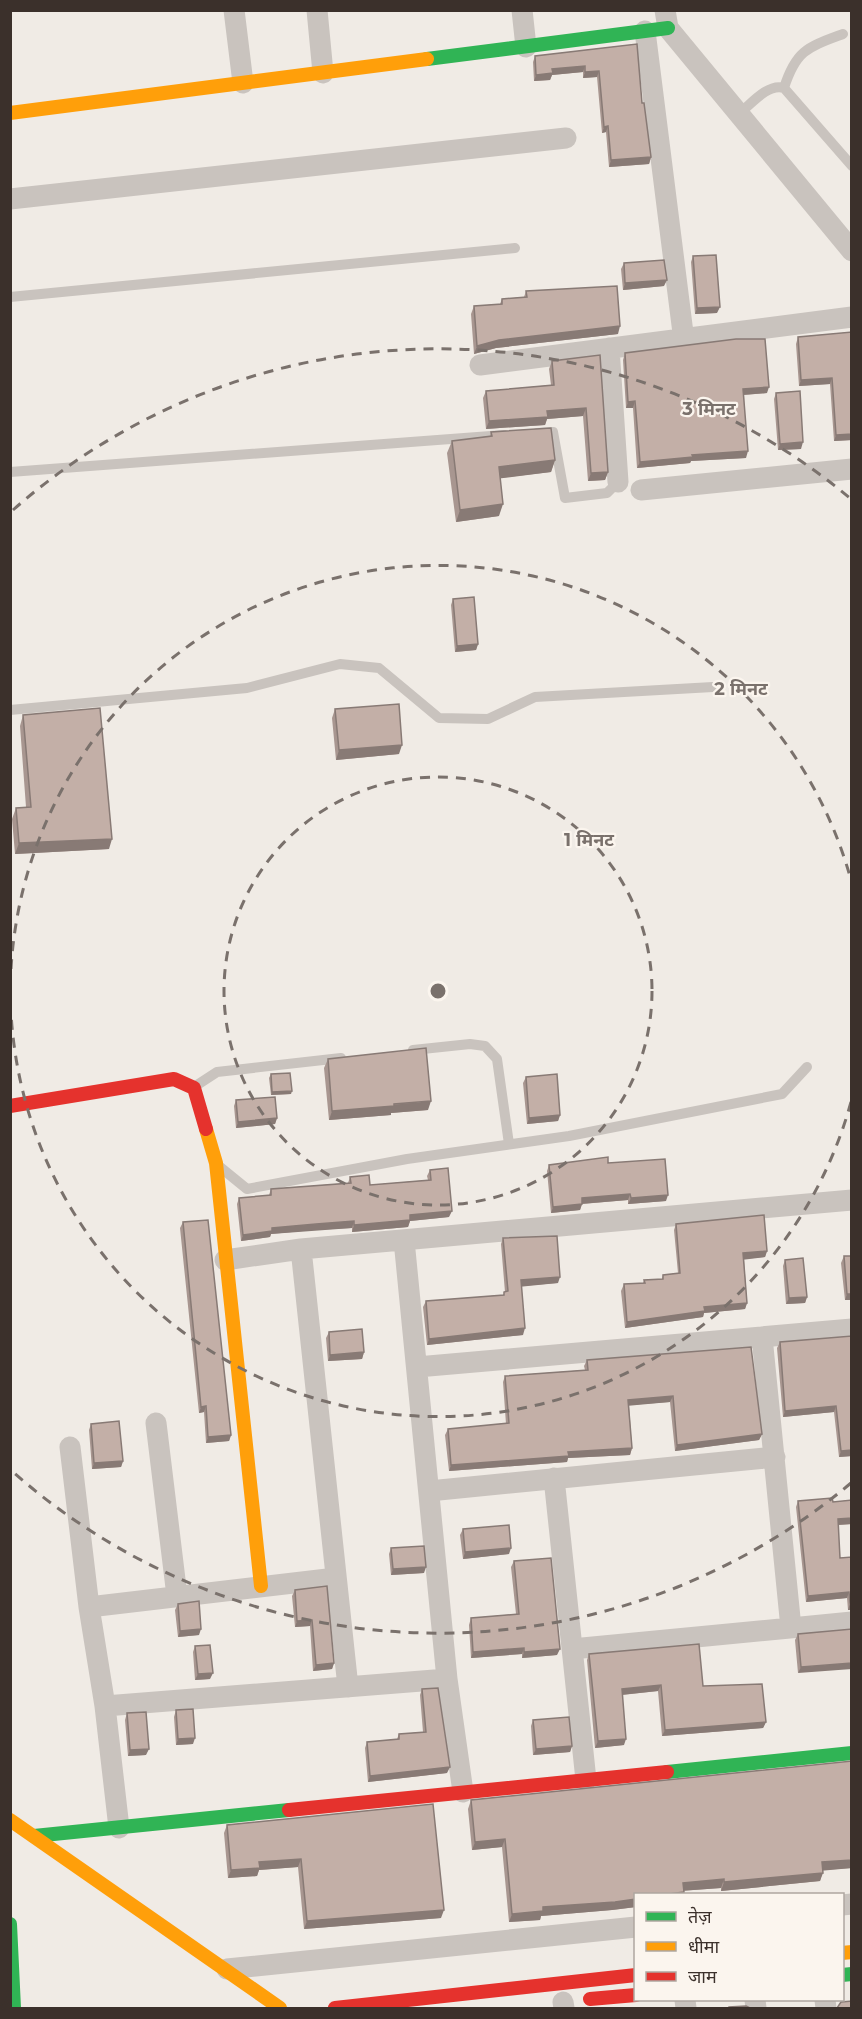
<svg xmlns="http://www.w3.org/2000/svg" width="862" height="2019" font-family="Montserrat,'Noto Sans Devanagari',sans-serif">
	<rect width="100%" height="100%" fill="#f0ebe5"/>
	<g fill="none" stroke-linecap="round" stroke-linejoin="round">
		<!-- lane -->
		<path stroke="#c9c3be" stroke-width="10" d="M784 88C796 50 808 47 843 34
			M739 114C751 104 768 83 784 88L852 166
			M10 297 515 248
			M537 433 553 432 565 498 607 493 618 482
			M10 472 504 435
			M10 710 247 688 340 664 379 668 439 718 488 719 535 697 713 687
			M413 1050 470 1044 485 1046 497 1059 509 1144
			M194 1087 217 1072 341 1058
			M220 1167 247 1189 407 1159 569 1136 782 1094 807 1067"/>
		<!-- street -->
		<path stroke="#c9c3be" stroke-width="21" d="M234 10 243 83
			M317 10 323 73
			M522 10 526 47
			M665 10 668 28 852 251
			M645 31 684 341
			M10 199 566 138
			M609 348 618 482
			M480 365C604 348 728 334 852 317
			M641 490 852 469
			M404 1240 447 1679 463 1792
			M301 1249 348 1687
			M225 1260 301 1249 852 1200
			M762 1337 791 1628
			M417 1367 852 1329
			M156 1423 177 1596
			M70 1447 89 1607
			M554 1478 586 1780
			M429 1491 775 1457
			M572 1649 852 1622
			M105 1706 447 1679
			M119 1828 105 1706 89 1607 336 1578
			M842 1905 852 1904
			M227 1969 636 1927
			M685 2000 686 2008
			M755 2000 756 2008
			M825 2000 826 2008
			M563 2002 564 2008"/>
		<!-- fast -->
		<path stroke="#30b455" stroke-width="14" d="M427 59 668 28
			M667 1772 852 1753
			M34 1836 289 1810
			M10 1924 14 2008
			M842 1975 852 1974"/>
		<!-- slow -->
		<path stroke="#ff9f0a" stroke-width="14" d="M10 113 427 59
			M206 1129 216 1163 261 1586
			M10 1820 280 2008
			M842 1953 852 1952"/>
		<!-- jam -->
		<path stroke="#e5322d" stroke-width="14" d="M10 1106 174 1079 194 1088 206 1129
			M289 1810 667 1772
			M590 1999 636 1995
			M335 2008 636 1975"/>
	</g>
	<!-- wall -->
	<path fill="#a89690" d="M637 44 642 103 651 157 649 164 609 167 606 132 602 133 597 77 583 78V72L552 75 550 80 534 81 533 62 535 56Z
		M693 256 717 313 695 314 691 262Z
		M624 263 664 286 623 290 621 269Z
		M526 291 618 334 496 348 474 354 471 314 474 306 500 304 502 299 524 297Z
		M852 332V440L834 441 830 384 799 386 796 344 798 337Z
		M625 353 767 393 744 395 746 458 691 461 690 463 637 468 633 408H626L623 360Z
		M600 355 608 472 605 480 588 481 583 416 547 419 545 425 486 429 483 398 486 391 551 385 549 369 552 361Z
		M776 393 801 449 778 450 774 399Z
		M491 432 555 460 551 472 500 478 499 516 456 522 447 453 452 441 490 436Z
		M453 599 478 644 476 650 455 652 451 605Z
		M335 709 399 754 336 760 332 718Z
		M23 715 109 849 15 854 12 819 16 808 26 807 20 726Z
		M328 1059 428 1110 391 1113V1115L329 1120 324 1068Z
		M271 1074 291 1094 271 1095 269 1078Z
		M526 1077 560 1115 558 1121 527 1124 523 1083Z
		M236 1100 277 1118 275 1124 236 1128 234 1106Z
		M608 1163 666 1201 628 1204V1200L582 1204 580 1210 551 1213 547 1171 549 1165Z
		M430 1170 449 1217 410 1221 408 1227 352 1232V1228L313 1230 271 1234 270 1237 241 1241 237 1204 239 1198 269 1195 271 1189 348 1183 350 1177 370 1185 428 1180 427 1176Z
		M183 1222 231 1435 229 1441 206 1443 204 1412 199 1413 180 1228Z
		M676 1224 767 1251 765 1257 744 1259 747 1303 745 1309 704 1313 703 1317 625 1328 621 1291 624 1284 643 1283 644 1280 662 1279 663 1275 678 1273 674 1230Z
		M503 1238 558 1283 521 1286 523 1335 427 1345 423 1307 426 1301 503 1295 505 1292 501 1244Z
		M844 1256H852V1300H845L841 1263Z
		M785 1260 807 1297 805 1303 786 1304 783 1266Z
		M329 1332 364 1352 362 1359 328 1361 326 1338Z
		M852 1336V1456L839 1457 834 1412 783 1417 777 1348 780 1342Z
		M587 1360 762 1434 759 1440 675 1451 670 1402 629 1405 632 1448 630 1455 568 1458 567 1462 449 1471 445 1435 448 1429 506 1424 503 1382 505 1376 585 1370 584 1366Z
		M91 1424 123 1461 121 1467 92 1469 89 1430Z
		M852 1500V1524L838 1525 840 1558 852 1557V1610H848L847 1598 806 1602 796 1507 798 1501 833 1502Z
		M463 1529 509 1554 463 1559 460 1535Z
		M391 1548 424 1573 391 1575 389 1554Z
		M514 1561 557 1655 522 1658V1654L471 1658 469 1625 471 1618 516 1614 511 1567Z
		M327 1586 334 1663 332 1669 313 1671 310 1626 295 1627 292 1596 295 1590Z
		M178 1604 199 1635 178 1637 175 1610Z
		M852 1629 798 1673 795 1640 798 1634Z
		M195 1646 210 1679 195 1680 193 1652Z
		M589 1654 703 1686 766 1722 763 1728 662 1736 658 1691 622 1695 624 1745 595 1748 587 1660Z
		M422 1689 447 1773 368 1782 365 1748 367 1742 397 1739 399 1734 423 1732 420 1695Z
		M176 1710 193 1744 176 1745 174 1717Z
		M127 1713 146 1755 128 1756 125 1720Z
		M533 1720 572 1746 570 1752 533 1755 531 1726Z
		M852 1761V1868L823 1870 820 1881 721 1891V1888L636 1894V1907L612 1910 541 1916 540 1920 509 1922 502 1847 472 1850 468 1809 471 1800Z
		M227 1825 441 1918 304 1929 298 1867 259 1870 257 1876 228 1878 224 1833Z"/>
	<!-- shaded-wall -->
	<path fill="#887a75" d="M585 66 583 72 552 75 550 80 534 81 536 75 552 69Z
		M599 71 597 77 583 78 585 72Z
		M608 126 606 132 602 133 604 127Z
		M651 157 649 164 609 167 611 160Z
		M667 280 664 286 623 290 625 283Z
		M720 307 717 313 695 314 697 308Z
		M620 326 618 334 496 348 474 354 477 346 499 340Z
		M832 378 830 384 799 386 801 380Z
		M769 387 767 393 741 395 743 389Z
		M635 401 633 408H626L628 402Z
		M586 408 583 416 547 419 545 425 486 429 489 421 547 411Z
		M852 434V440L834 441 836 435Z
		M803 442 801 449 778 450 780 444Z
		M748 451 746 458 691 461 690 463 637 468 640 462 692 455Z
		M555 460 551 472 495 479 499 467Z
		M608 472 605 480 588 481 591 473Z
		M503 504 499 516 456 522 460 510Z
		M478 644 476 650 455 652 457 646Z
		M402 745 399 754 336 760 339 750Z
		M112 839 109 849 15 854 19 843Z
		M292 1091 291 1094 271 1095 272 1092Z
		M431 1101 428 1110 391 1113V1115L329 1120 332 1111Z
		M560 1115 558 1121 527 1124 529 1118Z
		M277 1118 275 1124 236 1128 238 1122Z
		M630 1194 628 1200 580 1204 582 1198Z
		M668 1195 666 1201 628 1204 631 1198Z
		M582 1204 580 1210 551 1213 553 1207Z
		M452 1211 449 1217 410 1221 408 1227 352 1232 354 1225 410 1215Z
		M354 1221 352 1228 271 1234 270 1237 241 1241 243 1235 272 1228Z
		M767 1251 765 1257 741 1260 743 1253Z
		M560 1277 558 1283 518 1287 521 1280Z
		M847 1294H852V1300H845Z
		M807 1297 805 1303 786 1304 789 1298Z
		M747 1303 745 1309 704 1313 703 1317 625 1328 627 1322 704 1307Z
		M525 1328 523 1335 427 1345 429 1339Z
		M364 1352 362 1359 328 1361 330 1355Z
		M673 1396 670 1402 626 1406 628 1400Z
		M206 1406 204 1412 199 1413 201 1407Z
		M836 1406 834 1412 783 1417 785 1411Z
		M762 1434 759 1440 675 1451 677 1445Z
		M231 1435 229 1441 206 1443 208 1437Z
		M632 1448 630 1455 568 1458 567 1462 449 1471 451 1465 568 1452Z
		M852 1450V1456L839 1457 841 1451Z
		M123 1461 121 1467 92 1469 94 1463Z
		M852 1518V1524L836 1525 838 1519Z
		M511 1548 509 1554 463 1559 465 1552Z
		M426 1567 424 1573 391 1575 393 1569Z
		M849 1592 847 1598 806 1602 808 1596Z
		M850 1603 852 1604V1610H848Z
		M312 1620 310 1626 295 1627 297 1621Z
		M201 1629 199 1635 178 1637 180 1631Z
		M524 1648 522 1654 471 1658 473 1652Z
		M560 1649 557 1655 522 1658 524 1652Z
		M334 1663 332 1669 313 1671 316 1665Z
		M852 1663V1669L798 1673 801 1667Z
		M213 1673 210 1679 195 1680 198 1674Z
		M661 1685 658 1691 620 1695 622 1689Z
		M766 1722 763 1728 662 1736 665 1730Z
		M195 1738 193 1744 176 1745 178 1739Z
		M626 1739 624 1745 595 1748 598 1741Z
		M572 1746 570 1752 533 1755 536 1749Z
		M149 1749 146 1755 128 1756 130 1750Z
		M450 1767 447 1773 368 1782 370 1776Z
		M505 1839 502 1847 472 1850 475 1842Z
		M301 1859 298 1867 259 1870 257 1876 228 1878 231 1870 259 1862Z
		M852 1860V1868L819 1871 822 1862Z
		M823 1873 820 1881 721 1891 724 1882Z
		M724 1879 721 1888 680 1891 683 1883Z
		M636 1899V1907L612 1910 541 1916 540 1920 509 1922 512 1914 543 1907Z
		M444 1910 441 1918 304 1929 307 1921Z"/>
	<!-- building -->
	<path fill="#c3afa7" stroke="#887a75" stroke-width="1.5" d="M637 44 642 103H644L651 157 611 160 608 126 604 127 599 71 585 72V66L552 69 553 73 536 75 535 56Z
		M716 255 720 307 697 308 693 256Z
		M664 260 667 280 625 283 624 263Z
		M617 286 620 326 499 340 477 346 474 306 502 304V299L527 297 526 291Z
		M852 332V434L836 435 832 378 801 380 798 337Z
		M736 339H765L769 387 743 389 748 451 692 455 693 457 640 462 635 401 628 402 625 353Z
		M600 355 608 472 591 473 586 408 547 411 548 417 489 421 486 391 554 385 552 361Z
		M800 391 803 442 780 444 776 393Z
		M551 428 555 460 499 467 503 504 460 510 452 441 492 436 491 432Z
		M474 597 478 644 457 646 453 599Z
		M399 704 402 745 339 750 335 709Z
		M100 708 112 839 19 843 16 808 31 807 23 715Z
		M426 1048 431 1101 394 1104V1106L332 1111 328 1059Z
		M290 1073 292 1091 272 1092 271 1074Z
		M557 1074 560 1115 529 1118 526 1077Z
		M275 1097 277 1118 238 1122 236 1100Z
		M608 1157V1163L665 1159 668 1195 631 1198 630 1194 582 1198V1204L553 1207 549 1165Z
		M448 1168 452 1211 410 1215V1220L354 1225V1221L316 1224 272 1228V1231L243 1235 239 1198 271 1195V1189L351 1183 350 1177 369 1175 370 1185 431 1180 430 1170Z
		M764 1215 767 1251 743 1253 747 1303 704 1307 705 1311 627 1322 624 1284 645 1283 644 1280 663 1279V1275L680 1273 676 1224Z
		M208 1220 231 1435 208 1437 206 1406 201 1407 183 1222Z
		M557 1236 560 1277 521 1280 525 1328 429 1339 426 1301 504 1295V1292L508 1291 503 1238Z
		M844 1256H852V1294H847Z
		M803 1258 807 1297 789 1298 785 1260Z
		M362 1329 364 1352 330 1355 329 1332Z
		M852 1336V1450L841 1451 836 1406 785 1411 780 1342Z
		M751 1347 762 1434 677 1445 673 1396 628 1400 632 1448 568 1452 569 1456 451 1465 448 1429 509 1423 505 1376 588 1370 587 1360Z
		M119 1421 123 1461 94 1463 91 1424Z
		M832 1498 833 1502 852 1500V1518L838 1519 840 1558 852 1557V1604L850 1603 849 1592 808 1596 798 1501Z
		M509 1525 511 1548 465 1552 463 1529Z
		M424 1546 426 1567 393 1569 391 1548Z
		M551 1558 560 1649 524 1652V1648L473 1652 471 1618 519 1614 514 1561Z
		M327 1586 334 1663 316 1665 312 1620 297 1621 295 1590Z
		M199 1601 201 1629 180 1631 178 1604Z
		M852 1629V1663L801 1667 798 1634Z
		M699 1644 703 1686 762 1684 766 1722 665 1730 661 1685 622 1689 626 1739 598 1741 589 1654Z
		M210 1645 213 1673 198 1674 195 1646Z
		M438 1688 450 1767 370 1776 367 1742 399 1739V1734L426 1732 422 1689Z
		M193 1709 195 1738 178 1739 176 1710Z
		M146 1712 149 1749 130 1750 127 1713Z
		M569 1717 572 1746 536 1749 533 1720Z
		M852 1761V1860L822 1862 823 1873 724 1882V1879L683 1883 684 1892 669 1894H636V1899L615 1902 543 1907V1911L512 1914 505 1839 475 1842 471 1800Z
		M433 1804 444 1910 307 1921 301 1859 259 1862 260 1868 231 1870 227 1825Z
		M852 2001V2008H837L841 2002Z
		M746 2006 750 2008H729V2007Z"/>
	<!-- distance rings -->
	<g fill="none" stroke="#7a716c" stroke-width="3" stroke-dasharray="10 8">
		<circle cx="438" cy="991" r="214"/>
		<path d="M851 1102A428 428 0 0 1 11 1013M11 969A428 428 0 0 1 851 880"/>
		<path d="M851 1483A642 642 0 0 1 13 1472M13 510A642 642 0 0 1 851 499"/>
	</g>
	<circle cx="438" cy="991" r="9" fill="#7a716c" stroke="#fbf5ee" stroke-width="3"/>
	<g font-size="18" text-anchor="middle" font-weight="bold" fill="#7a716c" stroke="#fbf5ee" stroke-width="4.5" stroke-linejoin="round" paint-order="stroke">
		<text x="709" y="415">3 मिनट</text>
		<text x="741" y="695">2 मिनट</text>
		<text x="589" y="846">1 मिनट</text>
	</g>
	<!-- border -->
	<rect width="862" height="2019" fill="none" stroke="#3b302b" stroke-width="24"/>
	<!-- legend -->
	<rect x="634" y="1893" width="210" height="108" fill="#fbf5ee" stroke="#aea6a0" stroke-width="1.5"/>
	<rect x="646" y="1912" width="30" height="9" fill="#30b455" stroke="#aea6a0" stroke-width="1.5"/>
	<text x="688" y="1923" font-size="18" fill="#3b302b">तेज़</text>
	<rect x="646" y="1942" width="30" height="9" fill="#ff9f0a" stroke="#aea6a0" stroke-width="1.5"/>
	<text x="688" y="1953" font-size="18" fill="#3b302b">धीमा</text>
	<rect x="646" y="1972" width="30" height="9" fill="#e5322d" stroke="#aea6a0" stroke-width="1.5"/>
	<text x="688" y="1983" font-size="18" fill="#3b302b">जाम</text>
</svg>
